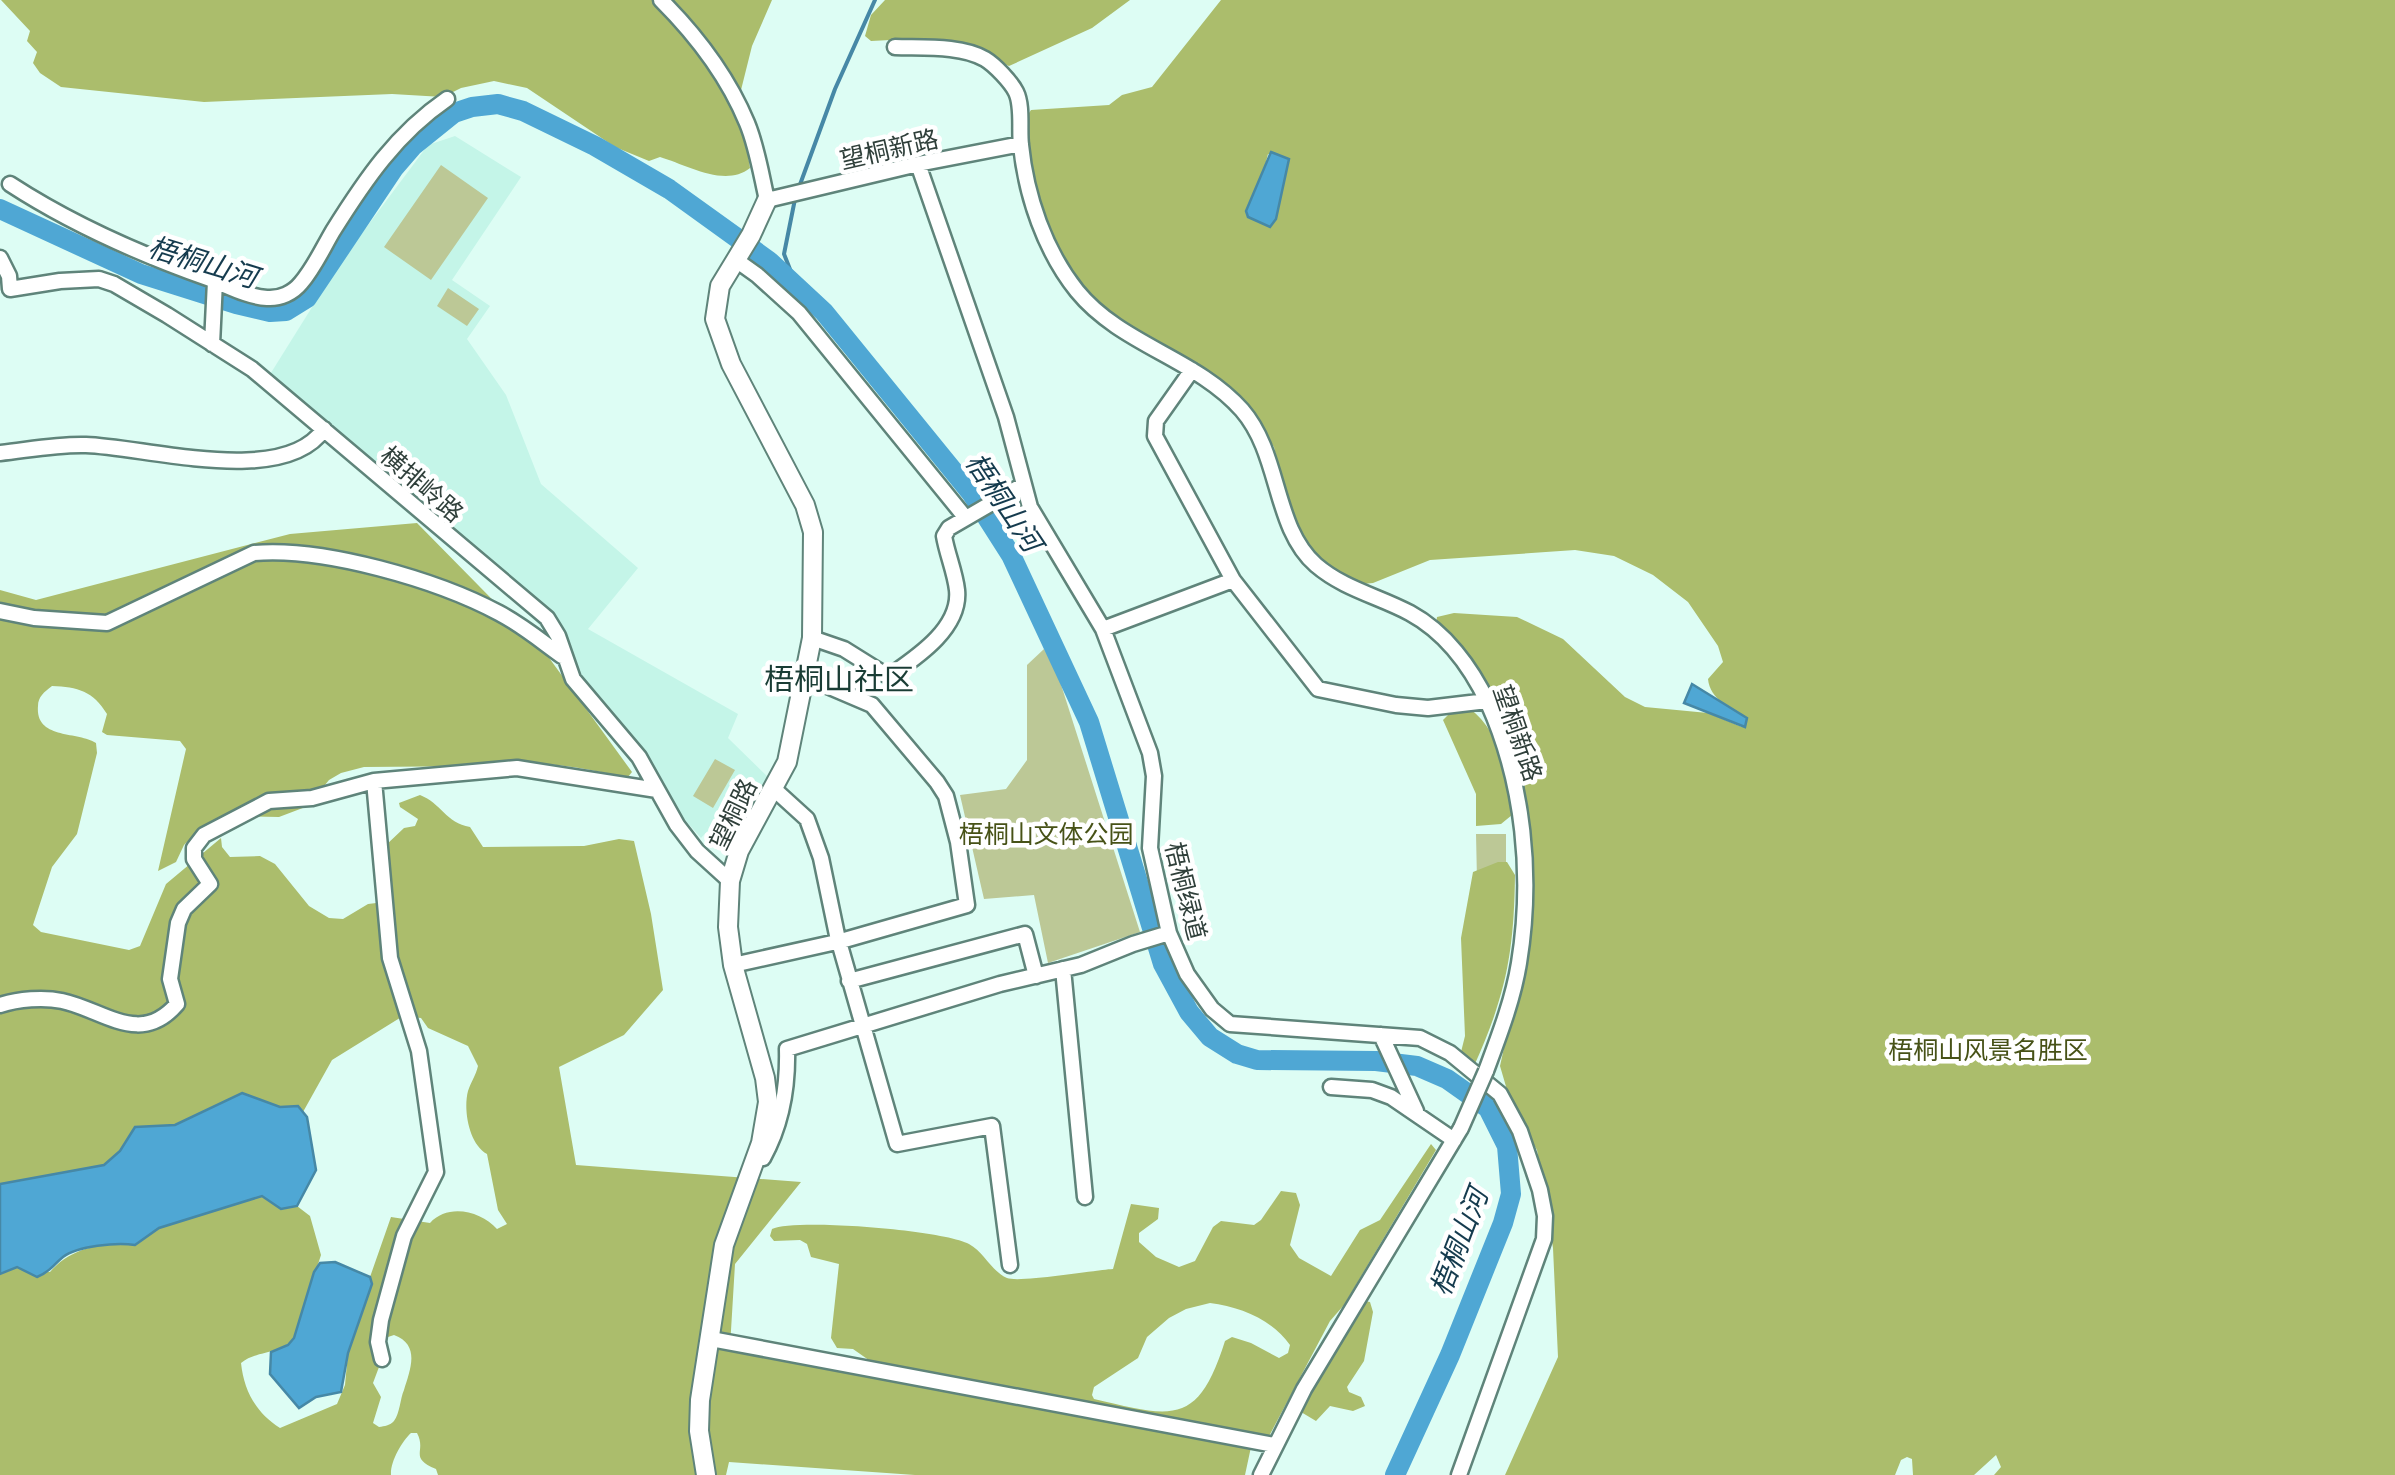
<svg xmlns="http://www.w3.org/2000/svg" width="2395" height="1475" font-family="Inter,'Noto Sans SC',sans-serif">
	<rect width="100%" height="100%" fill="#ddfdf4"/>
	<!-- built -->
	<path fill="#c4f5e8" d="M455 136 521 177 452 280 490 306 467 339 506 395 541 484 638 568 588 629 738 714 728 738 772 781 748 831 724 813 701 838 677 811 579 679 564 652 444 522 269 376 339 264 428 145Z"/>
	<!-- green -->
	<path fill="#bcc896" d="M441 165 488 198 431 280 384 247Z
		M448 288 479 309 467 326 437 306Z
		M1044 649 1057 672 1140 932 1048 963 1034 895 984 899 960 795 1006 789 1027 760V665Z
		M715 759 735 770 713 808 693 796Z
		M1476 834H1506V880H1477Z"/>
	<!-- forest -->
	<path fill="#abbd6c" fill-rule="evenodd" d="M1 0H772L752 46 739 98 750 168C725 188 687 165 660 157L649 161 615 147 527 88 494 81 461 88 443 97 392 94 204 102 61 87 40 73 33 63 37 52 27 41 30 31Z
		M885 0H1130L1092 28 1009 66C952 41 934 37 871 41L865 36 871 15Z
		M1221 0H2395V1475H1994L2001 1467 1996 1455 1974 1475H1913L1912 1459 1907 1457 1901 1460 1895 1475H1505L1558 1357 1553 1248 1537 1150 1512 1107 1500 1066 1528 939 1523 795 1488 694 1436 624 1437 617 1454 613 1517 617 1563 639 1625 697 1645 707 1708 713 1742 727 1747 718C1731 708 1710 700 1708 679L1723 662 1718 646 1688 602 1653 575 1614 556 1575 550 1430 560 1373 583 1353 585 1327 573 1294 536 1274 447 1258 423 1092 303 1053 247 1029 174 1025 119 1031 110 1109 105 1122 95 1152 87ZM1268 154 1289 159 1276 219 1246 211 1260 185Z
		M417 523 547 655 632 772 628 777C583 769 534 757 489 766L364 767 341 773 329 780 308 806 279 817 233 816 201 828 184 845 176 862 158 871 186 749 180 741 107 735 102 732 107 714C93 691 78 687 52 686 44 692 38 697 38 706 35 740 78 731 96 743L97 753 77 834 52 867 33 925 41 932 129 950 140 946 166 884 221 838 222 847 230 857 260 856 275 864 309 906 329 918 343 919 368 904 393 901 385 846 404 828 415 826 418 819 400 807 399 803 420 795C441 803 446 823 470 827L483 847 584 846 619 839 634 841 651 914 663 990 624 1035 559 1067 576 1165 801 1182 735 1264 730 1347 1251 1447 1245 1475H915L729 1462 726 1475H438L436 1469C408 1457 427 1452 417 1433H411C402 1441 390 1462 391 1475H0V1274L17 1267 50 1272C70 1248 104 1241 135 1245L159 1228 262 1196 281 1209 297 1206 310 1216 321 1255 294 1338C280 1355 257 1350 241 1363 244 1390 255 1412 280 1428L337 1404 345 1385 348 1353 372 1285 370 1277 391 1217 430 1223C448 1203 481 1211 497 1229L507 1224 498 1210 487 1154C469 1144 463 1110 468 1091 471 1082 476 1075 478 1066L468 1046 428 1028 421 1018 403 1016 332 1060 303 1112 298 1106 280 1107 242 1093 175 1125 135 1127 120 1152 104 1165 0 1184V590L36 600 290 534ZM394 1335C421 1345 410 1370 404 1390 400 1399 400 1413 394 1421 389 1426 385 1426 379 1427L373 1423 381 1397 373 1383 379 1367 377 1356 388 1337Z
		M1470 709C1499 729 1512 781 1512 815L1501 824 1476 826V794L1443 720 1451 712Z
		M1498 862H1507L1515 875C1514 953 1506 995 1474 1066L1461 1052 1465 1036 1461 938 1473 872Z
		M1431 1144 1436 1150 1344 1305 1330 1321 1267 1440 873 1363 853 1349 837 1348 831 1338 839 1264 811 1257 807 1244 800 1240 774 1241 770 1236 772 1229C795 1218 944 1230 969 1244 984 1252 991 1271 1007 1278 1019 1283 1095 1270 1113 1269L1131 1204 1159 1208 1158 1219 1139 1233V1242L1156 1257 1179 1267 1195 1261 1213 1227 1221 1221 1254 1225 1261 1220 1281 1191 1296 1193 1300 1205 1290 1245 1299 1258 1331 1276 1360 1230 1380 1220ZM1210 1303C1241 1307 1271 1319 1290 1345L1288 1353 1279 1358 1251 1343 1232 1337 1225 1341C1198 1426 1174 1418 1094 1399L1092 1395 1094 1387 1138 1358 1147 1337 1169 1318 1186 1309Z
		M1360 1300 1370 1302 1373 1312 1364 1361 1347 1387 1349 1392 1361 1397 1365 1406 1353 1411 1330 1406 1316 1421 1301 1412V1406Z"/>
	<!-- water -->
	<path fill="#4fa7d4" stroke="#4688a6" stroke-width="2.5" d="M1271 152 1289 159 1276 219 1270 227 1248 217 1246 211Z
		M1692 684 1747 718 1745 727 1684 703Z
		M242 1093 280 1107 298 1106 307 1117 316 1170 297 1206 281 1209 262 1196 159 1228 135 1245C117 1242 77 1246 63 1257 52 1266 50 1272 37 1277L17 1267 0 1274V1184L104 1165 120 1151 135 1127 175 1125Z
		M335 1262 370 1277 372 1284 348 1353 341 1392 316 1397 299 1408 270 1374 271 1352 288 1345 294 1338 314 1272 320 1263Z"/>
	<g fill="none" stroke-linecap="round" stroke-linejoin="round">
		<!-- stream -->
		<path stroke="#4688a6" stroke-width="4" d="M798 190 835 89 875 0
			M795 199 784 254 797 287"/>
		<!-- river -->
		<path stroke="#4fa7d4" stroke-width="20" d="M0 209 141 274 236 304 270 312 286 311 307 298 394 168 413 146 454 113 472 107 498 104 523 111 595 146 669 189 769 261 824 312 972 494 1011 555 1089 722 1163 964 1189 1012 1210 1037 1237 1054 1257 1060 1376 1061 1417 1066 1447 1079 1488 1108 1507 1146 1511 1194 1503 1223 1450 1355 1395 1475"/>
		<!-- minor casing -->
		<g stroke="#5f847a" stroke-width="19">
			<path id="minor" d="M661 0C696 35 728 77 747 123 757 147 761 174 767 200L918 164 1021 144
				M895 47C922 48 961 45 985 59 995 65 1011 82 1016 92 1023 106 1019 130 1021 145 1026 196 1045 251 1077 291 1121 345 1196 358 1242 410 1281 455 1273 527 1316 565 1344 589 1378 596 1410 613 1445 632 1471 667 1488 703 1524 783 1533 877 1519 963 1513 1000 1499 1036 1486 1071
				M918 164 1006 417 1030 507 1103 629 1150 753 1154 776 1150 848 1169 933 1187 974 1212 1009 1230 1024 1420 1038 1450 1053 1500 1094 1520 1131 1540 1190 1545 1216 1544 1239 1459 1475
				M10 184C73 225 139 254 210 279 228 286 248 297 267 298 280 299 293 293 301 283 314 268 323 248 333 231 365 180 396 134 447 99
				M0 258 9 276 10 289 60 281 99 279 114 284 167 315 252 369 547 618 558 636 573 679 639 757 677 825 697 851 730 881
				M736 260 757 275 799 313 965 517
				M212 344 215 281
				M1192 370 1156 421 1155 436 1233 580 1318 689 1396 705 1428 708 1487 701
				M0 453C28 450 57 444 86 445 147 447 284 488 324 429
				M0 611 34 618 107 623 254 553C324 547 437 580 499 613 522 625 541 641 562 656
				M1103 629 1233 580
				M812 638 844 649 884 674 891 675C917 657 961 628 957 590 955 572 947 554 944 536L949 528 1023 485
				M374 781 390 958 419 1051 436 1172 404 1236 381 1320 378 1342 382 1359
				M774 789 807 819 821 858 837 935 897 1144 992 1126 1010 1265
				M733 965 841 941 967 905 958 842 946 796 937 782 872 705 804 676
				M1063 969 1085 1197
				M849 981 1025 934 1036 976
				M0 1005C18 999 44 997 62 1001 104 1010 140 1047 177 1004L170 979 178 923 184 909 210 884 194 859V848L204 835 269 801 312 798 374 781 517 768 657 790
				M1381 1035 1416 1111
				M1331 1087 1372 1090 1391 1097 1454 1140
				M763 1158C782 1124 788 1087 787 1049L1000 984 1081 965 1133 944 1169 933
				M711 1339 1274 1445
				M1261 1475 1304 1389 1461 1128"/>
		</g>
		<!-- major casing -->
		<g stroke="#5f847a" stroke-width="22">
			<path id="major" d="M706 1475 699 1431 700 1400 724 1245 761 1143 768 1102 765 1078 733 965 728 927 730 881 739 851 787 762 812 638 813 532 805 505 731 364 715 319 720 286 751 235 767 200"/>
		</g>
		<!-- minor -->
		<use href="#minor" stroke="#fff" stroke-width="14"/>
		<!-- major -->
		<use href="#major" stroke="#fff" stroke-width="18"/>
		<!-- minor-bridge casing -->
		<g stroke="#5f847a" stroke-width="19" stroke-linecap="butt">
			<path id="minor-bridge" d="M1461 1128 1486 1071"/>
		</g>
		<!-- minor-bridge -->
		<use href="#minor-bridge" stroke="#fff" stroke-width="14"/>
	</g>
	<g text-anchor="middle" stroke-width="9" stroke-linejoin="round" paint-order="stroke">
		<!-- street labels -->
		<g font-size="25" fill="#30403b" stroke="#fff">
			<text transform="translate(889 149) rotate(-13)" y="9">望桐新路</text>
			<text transform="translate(422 484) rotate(41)" y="9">横排岭路</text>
			<text transform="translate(1518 733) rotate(71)" y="9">望桐新路</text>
			<text transform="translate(733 814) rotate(-64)" y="9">望桐路</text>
			<text transform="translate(1186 891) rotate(76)" y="9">梧桐绿道</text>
		</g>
		<!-- park labels -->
		<g font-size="25" fill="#475217" stroke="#fff">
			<text x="1046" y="843">梧桐山文体公园</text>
			<text x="1988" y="1059">梧桐山风景名胜区</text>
		</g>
		<!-- water labels -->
		<g font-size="28" font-style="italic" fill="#153b4e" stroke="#fff">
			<text transform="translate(203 262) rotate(17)" y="10">梧桐山河</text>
			<text transform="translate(1004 502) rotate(56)" y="10">梧桐山河</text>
			<text transform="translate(1459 1242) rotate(-69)" y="10">梧桐山河</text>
		</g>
		<!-- quarter labels -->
		<g font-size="30" fill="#1a3d35" stroke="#fff">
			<text x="839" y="690">梧桐山社区</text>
		</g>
	</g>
</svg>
